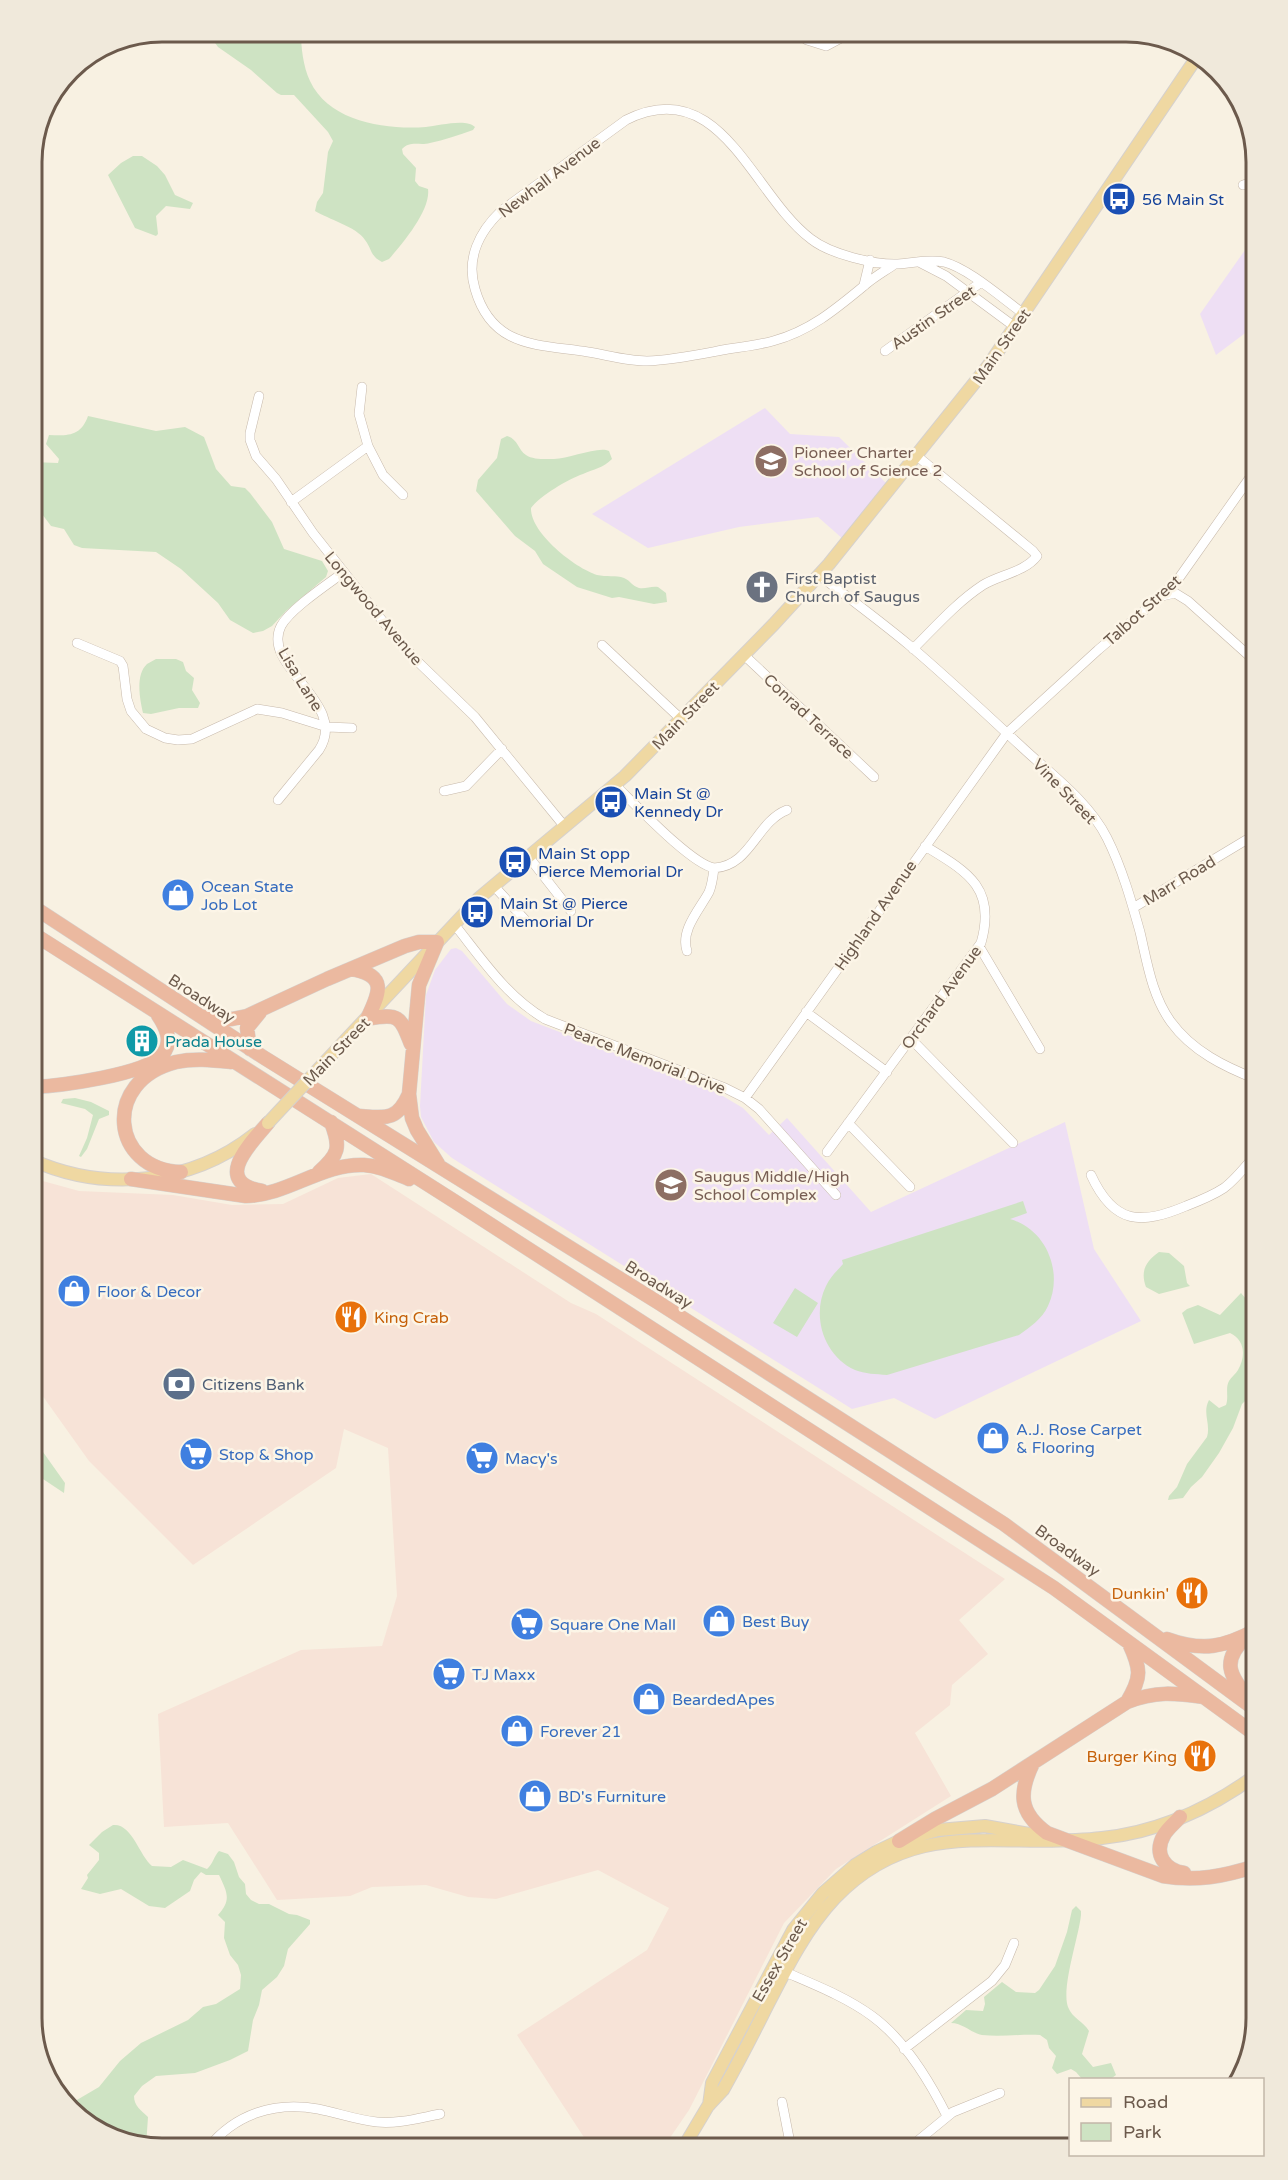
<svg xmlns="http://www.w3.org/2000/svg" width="1288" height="2180" font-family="'Varela Round',sans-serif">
	<rect width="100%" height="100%" fill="#f8f1e2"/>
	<!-- commercial -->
	<path fill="#f7e3d7" d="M371 1174 571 1303 596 1314 1005 1579 959 1620 988 1654 952 1685 950 1705 915 1733 951 1796 836 1869 784 1923 689 2110 663 2148H591L517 2035 647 1950 669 1908 598 1870 496 1899 468 1897 426 1885 372 1887 350 1896 277 1900 228 1823 164 1827 158 1714 301 1650 382 1646 397 1596 388 1448 344 1429 336 1468 193 1565 89 1461 32 1381V1178L79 1191 173 1195 232 1205 283 1204 338 1178Z"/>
	<!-- education -->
	<path fill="#eedff4" d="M1256 245V325L1216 355 1200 314 1245 250Z
		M765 408 790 434 839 437 889 486 843 539 818 517 739 527 648 548 592 514Z
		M456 948 462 951 507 1004 531 1021 716 1092 743 1108 769 1135 787 1118 871 1212 1065 1122 1094 1249 1141 1321 935 1419 894 1398 852 1409 452 1158 434 1142 421 1117 420 1106 426 995 435 970 451 949Z"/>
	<!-- green -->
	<path fill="#cee3c3" d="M207 32H301C301 47 303 66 310 81 329 122 386 130 426 127 438 126 466 118 475 127L473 130C459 135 444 140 430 143 419 146 411 140 402 149L403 154 416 168 415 181 419 186 428 189C431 210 402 244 389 259L382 262C370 256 372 249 365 240 357 227 328 219 315 211L317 202 323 193 328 152 333 141 328 132 294 95H281L277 93 251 70 218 47Z
		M133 156H142L157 166 165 175 175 195 193 203 190 209 166 206 156 216 158 234 156 236 135 228 108 175 121 163Z
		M88 416 156 431 185 427 204 437 216 469 231 486 245 488 250 493 272 522 284 549 322 561 328 571 326 577 286 611 272 626 263 631 253 633 230 620 218 603 181 569 156 552 82 548 74 545 64 529 51 526 39 510 32 506V462L58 463 59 459 46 444 49 435C68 436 81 436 88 416Z
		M507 436C518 439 518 450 526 455 533 460 546 459 554 459 569 459 598 446 609 451L612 459C603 468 594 469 583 474 568 479 540 496 531 508 530 533 575 568 597 575 606 577 616 575 624 578 631 581 632 586 639 588 646 589 651 586 658 587L666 593 667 602 654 604 619 597 612 598 577 587 543 564 535 551 515 536 476 491 478 480 497 458 501 439Z
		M156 659H176L183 662 186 671 194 678 192 690 200 703 198 708H179L151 714 143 713C140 700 135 675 147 664 150 662 153 661 156 659Z
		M75 1098 91 1102 109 1111V1115L99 1119 87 1149 81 1157 79 1156 87 1138 93 1115 85 1109 61 1103 63 1099Z
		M1023 1201 1027 1213 1010 1219C1046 1229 1064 1272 1048 1306 1042 1319 1030 1327 1019 1335L887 1375C876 1374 865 1374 855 1370 824 1356 811 1316 826 1286 830 1277 837 1271 843 1264L842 1260Z
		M1159 1252 1169 1253 1184 1266 1187 1283 1190 1286 1159 1294 1146 1287C1140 1271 1146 1261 1159 1252Z
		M795 1288 818 1303 797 1337 773 1323Z
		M1241 1293 1247 1300 1256 1302V1401L1249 1397 1242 1404 1233 1428 1219 1453 1202 1477 1191 1487 1183 1498 1168 1500 1169 1496 1177 1487 1187 1464 1207 1437C1211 1424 1202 1413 1209 1400L1219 1408 1226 1405C1229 1397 1225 1388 1229 1381 1231 1377 1236 1374 1238 1370 1246 1356 1245 1340 1230 1333L1194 1344 1182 1313 1187 1309 1198 1305 1220 1315Z
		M32 1430 43 1452 65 1483 64 1493 43 1479 32 1460Z
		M113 1825C132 1823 139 1855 152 1866L171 1867 183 1860 207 1869C213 1864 214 1856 219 1851L228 1854 234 1862 239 1877 245 1884 246 1894 251 1900 259 1904H269L289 1914 297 1915 310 1920V1924L288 1949 284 1966 277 1977 262 1990 259 2005 253 2020 248 2051 230 2060 195 2073 156 2076 142 2086 134 2096C134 2106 141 2110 148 2117L146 2146 89 2126 70 2104 99 2087 120 2061 141 2043 188 2020 203 2007 216 2004 240 1989 241 1975 238 1965 230 1955 224 1938 225 1922 218 1915C232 1900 227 1892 219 1875H206L201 1872 194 1880 190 1891 165 1908 149 1906 121 1889 100 1894 81 1889 88 1878 87 1875 99 1860V1853L89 1845 102 1832Z
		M1076 1906 1081 1911V1915C1079 1936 1061 1988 1068 2007 1072 2018 1084 2022 1089 2031L1082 2054 1093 2067 1111 2063 1116 2075 1112 2078 1082 2079 1076 2072 1071 2069 1057 2074 1052 2068 1056 2056 1049 2048 1047 2040 1040 2035C1021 2034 1001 2037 982 2035 971 2033 963 2023 951 2023L966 2010 983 2011 985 2004 984 1997 1002 1982 1016 1992 1035 1993 1039 1990 1055 1966 1067 1932 1072 1910Z"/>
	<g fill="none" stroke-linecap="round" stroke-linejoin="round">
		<!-- minor casing -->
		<g stroke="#c7b9ab" stroke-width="10">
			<path id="minor" d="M795 32 807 40 826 46 841 38 847 32
				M1243 185 1256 181
				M919 262 946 276 1015 327
				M895 264C885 271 874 277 865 285 836 309 810 331 773 341 758 345 743 347 728 349 701 354 674 360 647 361 627 361 607 355 588 352 537 344 492 348 475 289 466 259 479 232 501 211L626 120C721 72 752 195 811 239 830 254 874 265 898 264 914 263 928 259 944 262 968 268 1003 299 1024 314
				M864 285 870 260
				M885 351 980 283
				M362 387 359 414 368 446 383 475 403 495
				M259 396 250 433V440L256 456 276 479 313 533 389 629 415 659 475 717 565 827
				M291 502 368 446
				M819 575C849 598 880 621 909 645 948 678 986 714 1024 749 1052 775 1089 802 1107 838 1122 868 1131 900 1140 932 1147 962 1152 996 1171 1022 1192 1051 1225 1067 1256 1079
				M1162 596 1175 593 1188 601 1256 662
				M77 643 120 661 123 666 127 699 131 711 146 729 165 738 178 740 192 739 257 709 282 713 327 727 352 728
				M602 645 681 719
				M913 649C935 627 957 602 983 585 999 575 1025 572 1037 556L1033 551 917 456
				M744 655 874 777
				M615 785C635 804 691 864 714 868 713 877 712 885 709 892 700 909 680 930 687 951
				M444 791 466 786 502 749
				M278 800 319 750C350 703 260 667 281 626 290 609 328 584 344 572
				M528 856 571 911
				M714 868C751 866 756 822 787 810
				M493 885 528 923
				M1133 908 1256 834
				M454 924C482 959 506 996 545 1019L725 1088 745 1098 759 1109 836 1195
				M979 946 1040 1049
				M806 1012 887 1072
				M911 1039 1013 1143
				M745 1098 1007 733 1098 650 1160 597 1179 578 1256 469
				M848 1123 910 1187
				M827 1152 981 943C997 887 966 871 925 846
				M1091 1175C1114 1225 1141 1225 1186 1206 1199 1201 1212 1196 1224 1188 1236 1179 1246 1166 1256 1154
				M785 1972C815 1985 846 1997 872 2016 905 2040 929 2080 947 2116
				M904 2049 992 1981 1005 1965 1014 1943
				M782 2102 791 2148
				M208 2148C235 2114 275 2101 318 2109 338 2113 357 2120 377 2122 398 2124 419 2118 440 2114
				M909 2148 953 2112 1000 2093"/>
		</g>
		<!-- major casing -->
		<g stroke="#d6d1cd" stroke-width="14">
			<path id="major" d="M325 1062 479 898 625 776 774 624 829 564 988 366 1199 54
				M32 1160C106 1193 192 1184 255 1134
				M709 2105 712 2083 793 1930 823 1893 855 1865 876 1852 899 1841 938 1830 985 1826 1041 1836
				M683 2148 708 2106 723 2090C737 2065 750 2040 763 2014 784 1973 804 1931 835 1898 916 1814 1002 1850 1102 1838 1158 1832 1211 1808 1256 1775"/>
		</g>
		<!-- highway casing -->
		<g stroke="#d6d1cd" stroke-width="15">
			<path id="highway" d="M32 906 263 1057 659 1303 1004 1524 1256 1710
				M32 933 454 1201 1054 1588 1256 1735
				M351 969C389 975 379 994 367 1019
				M204 1017 232 1019 247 1016 327 979 405 946 419 942H437L419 985 409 1094 412 1118 417 1130 438 1164
				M367 1019C399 1013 400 1016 411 1044
				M250 1049 247 1028 260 1012
				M32 1087C58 1086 147 1075 163 1054 173 1041 166 1027 158 1015
				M360 1116C386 1118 397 1121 409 1094
				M181 1172C111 1170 101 1081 176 1062 194 1058 212 1060 231 1062
				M319 1172C339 1154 341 1148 331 1122
				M131 1179 246 1196C288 1195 322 1163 364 1165 380 1166 394 1173 409 1179
				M262 1191C211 1182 251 1143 268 1123
				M1246 1637C1221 1661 1229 1675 1249 1699
				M1167 1639C1203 1652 1224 1647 1256 1630
				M1127 1702C1142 1677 1141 1669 1129 1643
				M1033 1763C1019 1792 1018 1812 1047 1833L1163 1876C1196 1882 1225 1876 1256 1866
				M1180 1817C1175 1823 1168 1828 1164 1835 1153 1854 1165 1870 1184 1873
				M899 1841 935 1819 992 1789 1127 1702C1156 1691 1174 1693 1204 1697"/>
		</g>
		<!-- minor -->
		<use href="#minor" stroke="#fff" stroke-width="9"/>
		<!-- major -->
		<use href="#major" stroke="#efd8a2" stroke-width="12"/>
		<!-- highway -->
		<use href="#highway" stroke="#ebb9a0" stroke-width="14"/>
		<!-- major-bridge casing -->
		<g stroke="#d6d1cd" stroke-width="14" stroke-linecap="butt">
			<path id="major-bridge" d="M268 1123 325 1062"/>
		</g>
		<!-- major-bridge -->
		<use href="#major-bridge" stroke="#efd8a2" stroke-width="12"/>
	</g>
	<!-- icons -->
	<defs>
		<g id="bus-disc" transform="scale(1.725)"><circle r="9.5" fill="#1a4fb4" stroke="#fcf5e7"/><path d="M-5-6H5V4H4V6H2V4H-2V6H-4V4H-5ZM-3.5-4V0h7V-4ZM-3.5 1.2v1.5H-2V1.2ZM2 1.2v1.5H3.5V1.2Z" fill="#fff"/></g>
		<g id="school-disc" transform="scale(1.725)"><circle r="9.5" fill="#8d6e63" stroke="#fcf5e7"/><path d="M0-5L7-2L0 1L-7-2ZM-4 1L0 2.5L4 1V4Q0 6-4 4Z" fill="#fff"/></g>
		<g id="church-disc" transform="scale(1.725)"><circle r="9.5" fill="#6b7280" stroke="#fcf5e7"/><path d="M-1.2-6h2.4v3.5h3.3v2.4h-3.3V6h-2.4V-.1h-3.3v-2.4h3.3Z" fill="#fff"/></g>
		<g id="shop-disc" transform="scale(1.725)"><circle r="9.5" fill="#3f7fe0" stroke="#fcf5e7"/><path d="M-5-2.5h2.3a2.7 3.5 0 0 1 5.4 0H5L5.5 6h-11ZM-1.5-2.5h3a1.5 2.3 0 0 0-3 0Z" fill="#fff"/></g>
		<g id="building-disc" transform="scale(1.725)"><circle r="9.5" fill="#0f9aa8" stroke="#fcf5e7"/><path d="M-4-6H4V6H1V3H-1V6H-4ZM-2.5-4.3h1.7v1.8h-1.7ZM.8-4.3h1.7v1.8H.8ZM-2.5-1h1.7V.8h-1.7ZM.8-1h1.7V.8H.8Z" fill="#fff"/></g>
		<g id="restaurant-disc" transform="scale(1.725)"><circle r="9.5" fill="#e8710a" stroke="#fcf5e7"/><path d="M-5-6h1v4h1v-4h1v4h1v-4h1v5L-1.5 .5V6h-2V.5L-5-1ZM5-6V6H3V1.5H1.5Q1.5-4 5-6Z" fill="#fff"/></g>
		<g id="bank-disc" transform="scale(1.725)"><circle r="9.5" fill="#5c6f8a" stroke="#fcf5e7"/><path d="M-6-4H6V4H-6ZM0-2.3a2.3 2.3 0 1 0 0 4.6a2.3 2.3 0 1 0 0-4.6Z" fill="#fff"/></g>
		<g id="supermarket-disc" transform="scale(1.725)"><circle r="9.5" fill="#3f7fe0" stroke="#fcf5e7"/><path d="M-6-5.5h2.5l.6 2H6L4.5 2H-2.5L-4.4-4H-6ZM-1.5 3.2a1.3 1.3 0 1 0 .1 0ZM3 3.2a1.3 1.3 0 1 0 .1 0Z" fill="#fff"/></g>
	</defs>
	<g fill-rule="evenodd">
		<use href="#bus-disc" x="1119" y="199"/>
		<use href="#school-disc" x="771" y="461"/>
		<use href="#church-disc" x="762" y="587"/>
		<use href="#bus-disc" x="611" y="802"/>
		<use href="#bus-disc" x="515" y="862"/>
		<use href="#shop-disc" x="178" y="895"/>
		<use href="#bus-disc" x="477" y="912"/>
		<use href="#building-disc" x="142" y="1041"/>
		<use href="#school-disc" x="671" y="1185"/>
		<use href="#shop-disc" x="74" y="1291"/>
		<use href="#restaurant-disc" x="351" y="1317"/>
		<use href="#bank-disc" x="179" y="1384"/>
		<use href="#shop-disc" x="993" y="1438"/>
		<use href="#supermarket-disc" x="196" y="1454"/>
		<use href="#supermarket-disc" x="482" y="1458"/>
		<use href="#restaurant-disc" x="1192" y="1593"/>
		<use href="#shop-disc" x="719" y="1621"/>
		<use href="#supermarket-disc" x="527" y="1624"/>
		<use href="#supermarket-disc" x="449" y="1674"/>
		<use href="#shop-disc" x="649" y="1699"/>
		<use href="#shop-disc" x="517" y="1731"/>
		<use href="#restaurant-disc" x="1200" y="1756"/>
		<use href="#shop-disc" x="535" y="1796"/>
	</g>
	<g text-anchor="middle" stroke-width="5" stroke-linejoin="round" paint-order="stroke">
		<!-- street labels -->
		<g font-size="16" fill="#6c5a4c" stroke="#fcf5e7">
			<text transform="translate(549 177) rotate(-37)" y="6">Newhall Avenue</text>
			<text transform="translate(933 317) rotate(-35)" y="6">Austin Street</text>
			<text transform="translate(1001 346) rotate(-55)" y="6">Main Street</text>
			<text transform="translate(374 608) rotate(50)" y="6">Longwood Avenue</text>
			<text transform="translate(1142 610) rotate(-42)" y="6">Talbot Street</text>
			<text transform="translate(301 679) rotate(59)" y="6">Lisa Lane</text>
			<text transform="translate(685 715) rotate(-46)" y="6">Main Street</text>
			<text transform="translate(809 716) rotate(43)" y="6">Conrad Terrace</text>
			<text transform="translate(1065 791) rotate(46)" y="6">Vine Street</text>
			<text transform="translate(1179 880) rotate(-31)" y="6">Marr Road</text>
			<text transform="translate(875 915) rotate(-55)" y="6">Highland Avenue</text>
			<text transform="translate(941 997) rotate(-54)" y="6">Orchard Avenue</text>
			<text transform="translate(202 998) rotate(33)" y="6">Broadway</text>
			<text transform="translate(336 1051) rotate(-46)" y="6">Main Street</text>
			<text transform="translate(645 1058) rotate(21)" y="6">Pearce Memorial Drive</text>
			<text transform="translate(659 1284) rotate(32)" y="6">Broadway</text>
			<text transform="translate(1068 1550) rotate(36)" y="6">Broadway</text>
			<text transform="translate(779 1960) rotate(-60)" y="6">Essex Street</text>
		</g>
		<!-- transit labels -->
		<g font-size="16" fill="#164399" stroke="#fcf5e7" text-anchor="start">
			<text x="1142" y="205">56 Main St</text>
			<text x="634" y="799">Main St @<tspan x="634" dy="18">Kennedy Dr</tspan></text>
			<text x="538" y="859">Main St opp<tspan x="538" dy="18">Pierce Memorial Dr</tspan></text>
			<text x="500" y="909">Main St @ Pierce<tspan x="500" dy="18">Memorial Dr</tspan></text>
		</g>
		<!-- education labels -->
		<g font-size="16" fill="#785e54" stroke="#fcf5e7" text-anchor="start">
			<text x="794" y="458">Pioneer Charter<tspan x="794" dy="18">School of Science 2</tspan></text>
			<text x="694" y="1182">Saugus Middle/High<tspan x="694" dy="18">School Complex</tspan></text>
		</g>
		<!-- worship labels -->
		<g font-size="16" fill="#5b616d" stroke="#fcf5e7" text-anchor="start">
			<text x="785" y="584">First Baptist<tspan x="785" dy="18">Church of Saugus</tspan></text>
		</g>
		<!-- shop labels -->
		<g font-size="16" fill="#366cbe" stroke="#fcf5e7" text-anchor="start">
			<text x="201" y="892">Ocean State<tspan x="201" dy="18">Job Lot</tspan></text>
			<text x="97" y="1297">Floor &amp; Decor</text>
			<text x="1016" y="1435">A.J. Rose Carpet<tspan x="1016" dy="18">&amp; Flooring</tspan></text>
			<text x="219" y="1460">Stop &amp; Shop</text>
			<text x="505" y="1464">Macy's</text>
			<text x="742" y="1627">Best Buy</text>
			<text x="550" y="1630">Square One Mall</text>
			<text x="472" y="1680">TJ Maxx</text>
			<text x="672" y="1705">BeardedApes</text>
			<text x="540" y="1737">Forever 21</text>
			<text x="558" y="1802">BD's Furniture</text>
		</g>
		<!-- culture labels -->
		<g font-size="16" fill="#0d838f" stroke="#fcf5e7" text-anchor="start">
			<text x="165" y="1047">Prada House</text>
		</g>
		<!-- food labels -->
		<g font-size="16" fill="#c56008" stroke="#fcf5e7" text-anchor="end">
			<text x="374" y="1323" text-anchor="start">King Crab</text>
			<text x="1169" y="1599">Dunkin'</text>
			<text x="1177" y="1762">Burger King</text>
		</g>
		<!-- service labels -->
		<g font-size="16" fill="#4e5e75" stroke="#fcf5e7" text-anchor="start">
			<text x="202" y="1390">Citizens Bank</text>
		</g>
	</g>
	<!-- crop -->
	<path d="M0 0H1288V2180H0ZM162 42H1126A120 120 0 0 1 1246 162V2018A120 120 0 0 1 1126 2138H162A120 120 0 0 1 42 2018V162A120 120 0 0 1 162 42Z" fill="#f0e9db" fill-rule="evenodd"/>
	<path fill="none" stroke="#6c5a4c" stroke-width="3" d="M162 42H1126A120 120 0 0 1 1246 162V2018A120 120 0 0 1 1126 2138H162A120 120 0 0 1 42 2018V162A120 120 0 0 1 162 42Z"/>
	<!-- legend -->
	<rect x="1069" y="2078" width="195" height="78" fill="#fcf5e7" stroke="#c2b7a9" stroke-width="1.5"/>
	<rect x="1081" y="2098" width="30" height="9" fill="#efd8a2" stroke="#c2b7a9" stroke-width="1.5"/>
	<text x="1123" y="2108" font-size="18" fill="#6c5a4c">Road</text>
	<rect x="1081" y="2123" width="30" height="18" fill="#cee3c3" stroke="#c2b7a9" stroke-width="1.5"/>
	<text x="1123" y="2138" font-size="18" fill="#6c5a4c">Park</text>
</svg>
